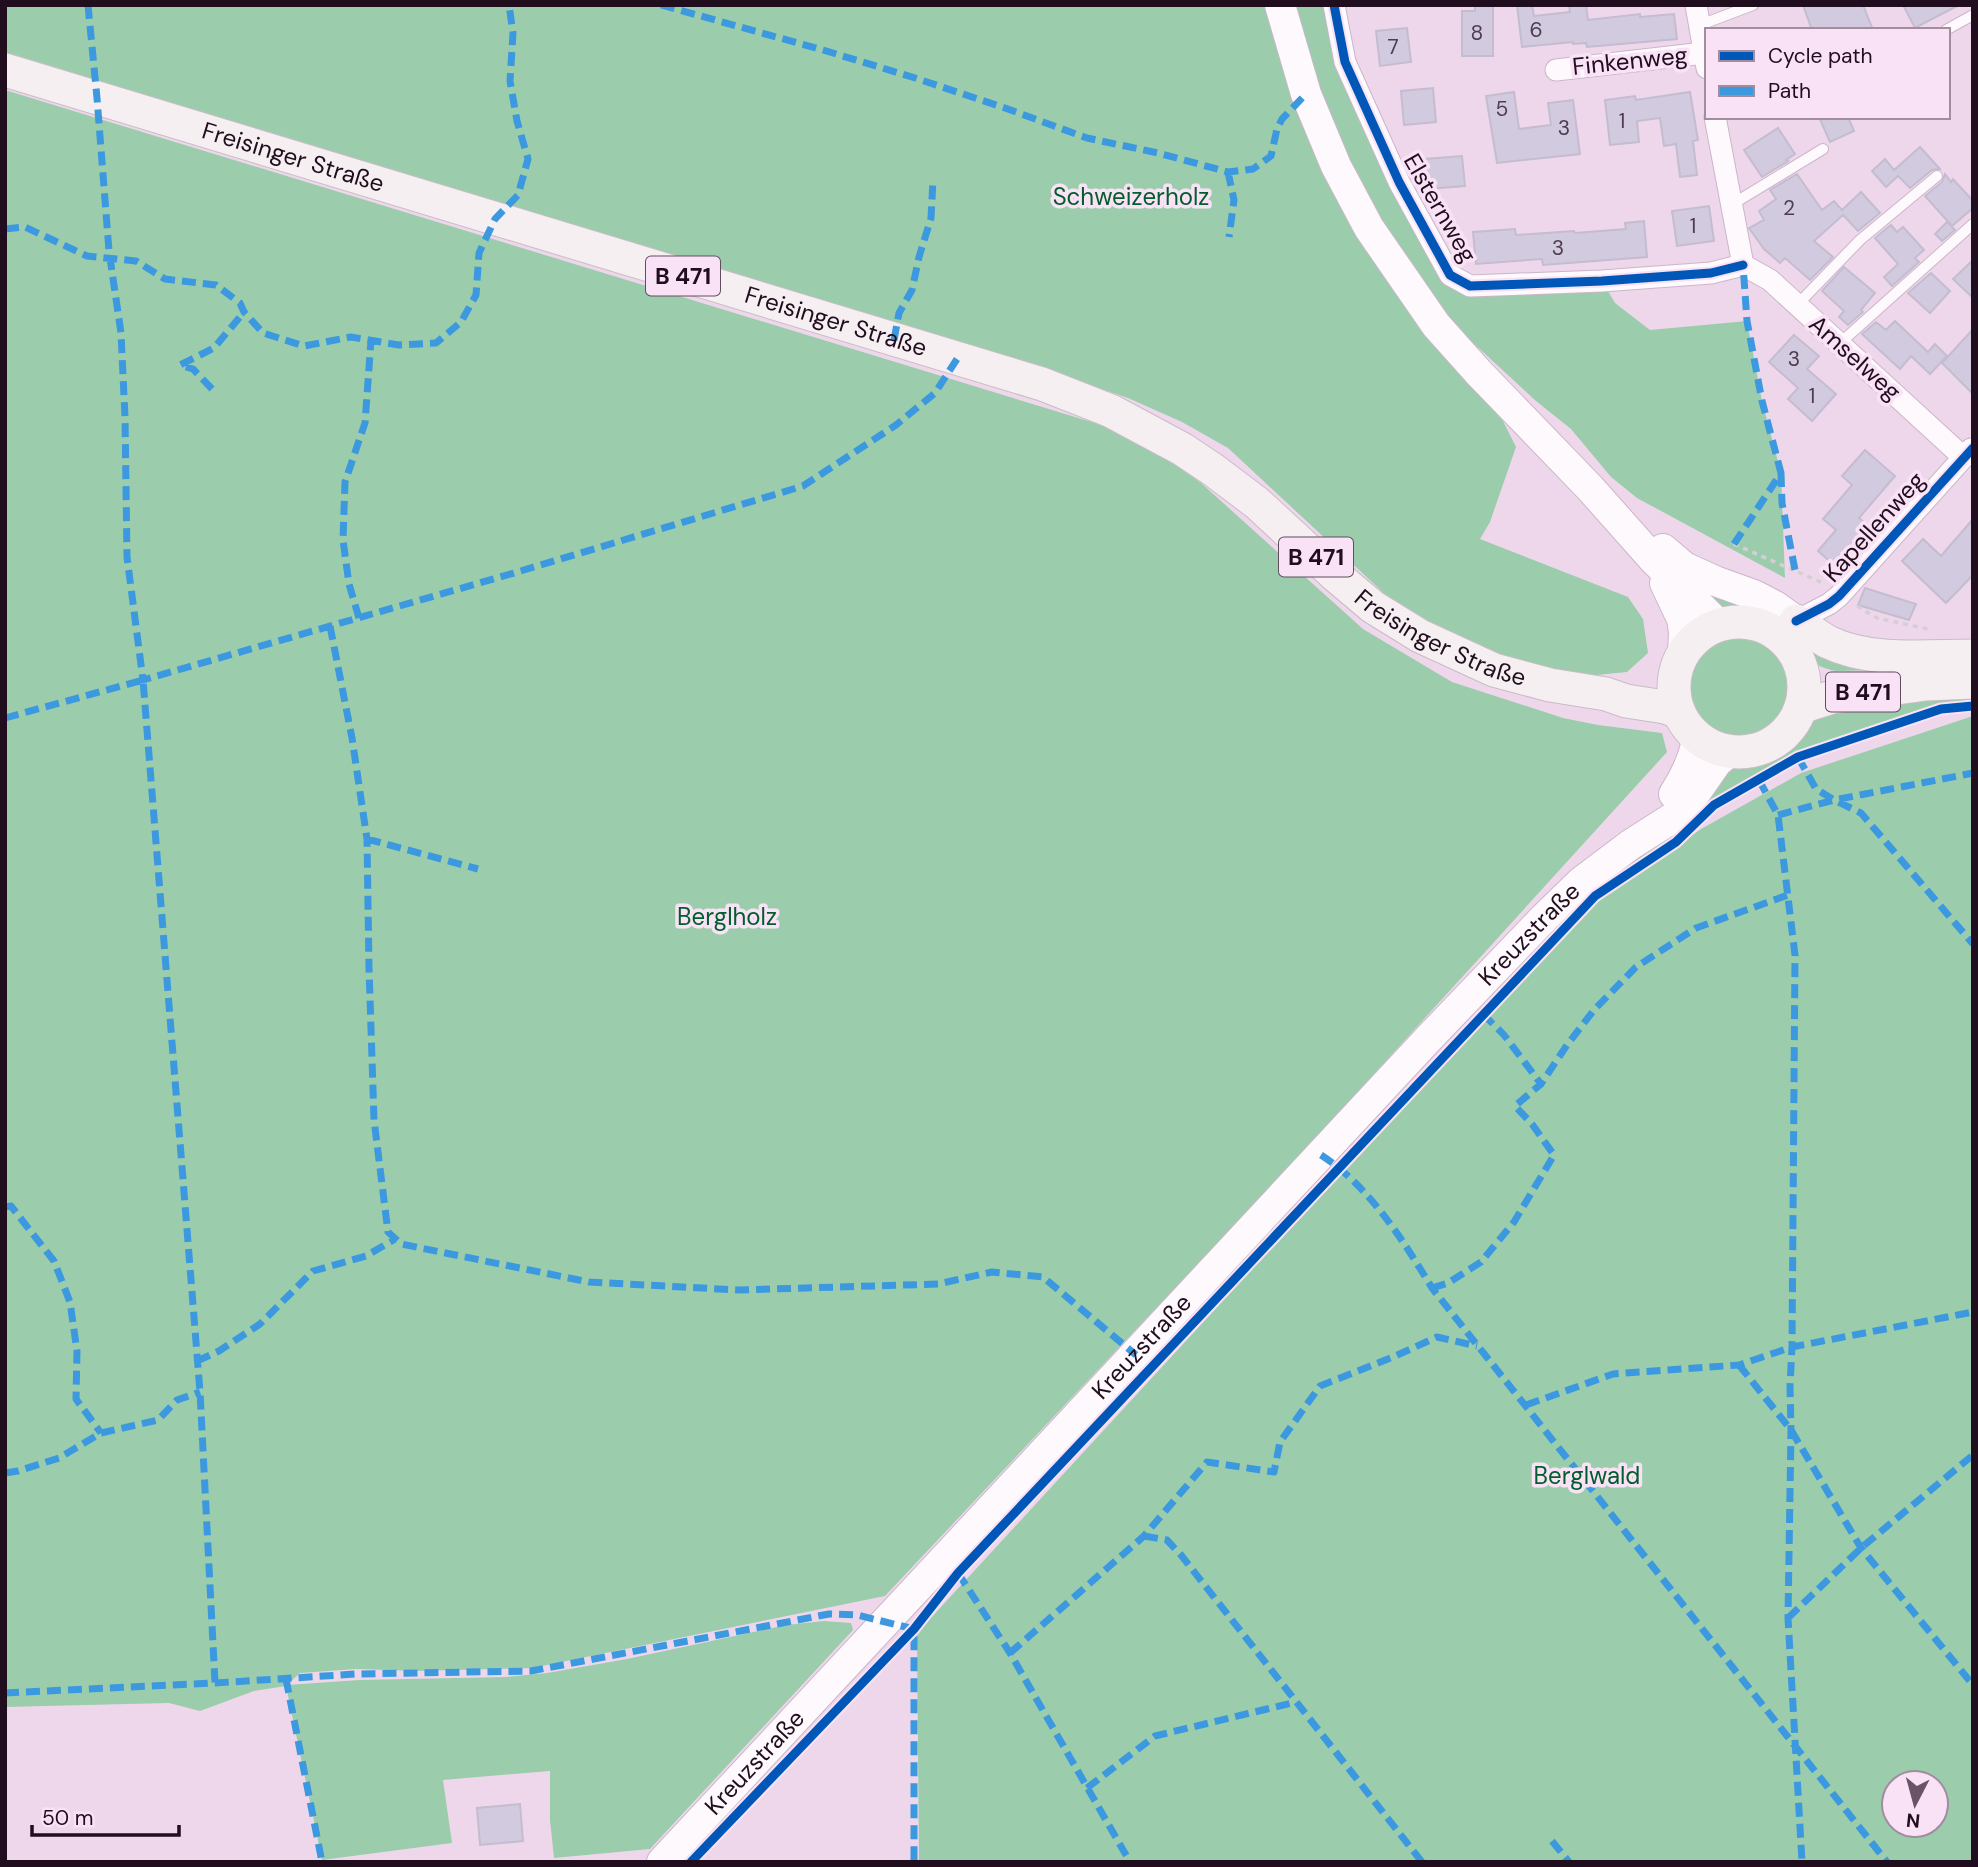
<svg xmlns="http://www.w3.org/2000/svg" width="1978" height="1867" font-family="'DM Sans',sans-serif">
	<rect width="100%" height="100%" fill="#efd7eb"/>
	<!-- green -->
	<path fill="#9bcdad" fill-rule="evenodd" d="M5 5H1270L1428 336 1503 421 1516 447 1490 522 1480 539 1628 597 1643 619 1648 653 1627 672 1587 676 1534 668 1468 648 1387 596 1228 448 1182 422 1128 398 1063 376 5 52Z
		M1289 5H1334L1345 62 1450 275 1602 281 1615 303 1650 330 1747 321 1762 401 1781 473 1785 578 1637 498 1611 477 1571 429 1536 401 1443 315 1379 226 1345 159Z
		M5 90 1108 427 1157 451 1201 483 1363 629 1452 682 1563 718 1598 725 1662 733 1667 752 1302 1153 885 1596 532 1668 418 1671 356 1669 300 1673 287 1685 359 1680 506 1677 547 1673 627 1659 786 1625 824 1621 851 1623 853 1630 650 1849 554 1858 550 1820V1771L443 1780 452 1843 322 1860 286 1686 254 1691 200 1711 169 1703 5 1707Z
		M1690 582 1766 609 1965 668 1836 671C1804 665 1807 649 1785 632 1773 623 1760 617 1745 615 1740 615 1732 616 1728 614 1722 612 1697 587 1690 582Z
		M1689 688a50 50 0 1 1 100 0a50 50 0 1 1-100 0Z
		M1973 694V703L1935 707 1821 745 1787 760 1721 797 1696 816 1674 838 1597 891 1594 888 1730 766 1768 758 1786 747 1815 713Z
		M1973 716V1862H919L917 1633 1532 965 1597 902 1701 829 1801 773ZM1894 1783H1936V1825H1894Z"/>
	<!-- building -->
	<path fill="#d2cadf" stroke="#c4bcd0" stroke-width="2" d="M1475 5H1493V56H1462V11H1475Z
		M1517 5H1532L1534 16 1570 12 1569 5H1586L1588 20 1640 14V17L1674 14 1677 39 1587 47 1586 43 1573 44V42L1522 47Z
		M1803 5H1863L1873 30H1812Z
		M1903 5H1959L1915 28Z
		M1407 28 1411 62 1380 66 1376 31Z
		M1433 88 1436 122 1404 125 1401 91Z
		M1514 92 1519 129 1551 125 1548 103 1573 100 1580 154 1497 163 1486 96Z
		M1690 92 1698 140 1693 141 1697 175 1680 177 1676 144 1664 146 1660 118 1637 121 1639 142 1610 145 1605 100 1635 96 1636 100Z
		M1819 117H1848L1854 131 1830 142Z
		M1778 128 1795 154 1786 160 1788 161 1762 177 1744 150Z
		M1920 147 1940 169 1932 170 1910 188 1898 176 1886 187 1872 171 1885 159 1894 170Z
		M1462 156 1465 186 1428 189 1425 159Z
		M1797 174 1822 210 1834 201 1842 210 1861 192 1880 213 1858 231 1843 215 1814 241 1833 257 1810 280 1785 258 1780 263 1764 249 1749 228 1764 220 1759 211 1776 199 1770 190Z
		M1945 174 1951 182 1953 179 1973 201V208L1952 226 1925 196 1942 182Z
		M1709 206 1714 241 1677 246 1672 211Z
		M1644 221 1647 257 1543 265 1542 259 1476 264 1473 232 1515 229 1516 235 1574 231 1575 233 1626 229 1625 223Z
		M1947 222 1955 230 1942 241 1935 234Z
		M1891 225 1897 232 1903 227 1924 250 1915 258 1919 262 1892 286 1884 277 1898 264 1875 238Z
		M1973 260V298L1953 279Z
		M1844 267 1875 293 1861 310 1863 312 1848 325 1839 317 1844 311 1822 291Z
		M1931 273 1950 291 1930 313 1908 293Z
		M1895 321 1928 352 1935 344 1947 356 1930 374 1911 356 1900 369 1862 334 1876 322 1886 330Z
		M1973 329V394L1942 363Z
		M1794 335 1819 356 1807 369 1836 394 1812 421 1788 399 1798 388 1769 362Z
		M1865 450 1895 476 1859 518 1871 528 1852 550 1849 547 1834 565 1818 551 1836 530 1823 519 1852 485 1842 476Z
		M1973 519V575L1946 603 1902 561 1923 539 1941 556Z
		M1865 588 1916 604 1909 620 1858 605Z
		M520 1804 523 1841 480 1845 477 1808Z"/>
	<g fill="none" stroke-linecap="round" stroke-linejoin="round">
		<!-- lane casing -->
		<g stroke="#cbb6c8" stroke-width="12">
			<path id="lane" d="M1700 25 1753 5
				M1946 30 1973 15
				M1731 205 1823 149
				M1797 305 1860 240 1937 176
				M1839 344 1973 224"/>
		</g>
		<!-- street casing -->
		<g stroke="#cbb6c8" stroke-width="23">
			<path id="street" d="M1334 5 1345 62 1399 182 1450 275 1470 286 1602 281 1711 273 1743 265
				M1696 5 1707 68
				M1556 70 1704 53
				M1715 117 1743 265
				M1743 265 1770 280 1963 457
				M1796 621 1829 604 1839 596 1971 449"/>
		</g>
		<!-- secondary casing -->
		<g stroke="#cbb6c8" stroke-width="32">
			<g id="secondary">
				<path d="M1280 5 1306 94 1336 166 1369 228 1436 325 1478 372 1590 488 1654 560 1713 619 1722 625"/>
				<path d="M1663 549 1684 567 1715 581 1754 595 1775 606 1796 621"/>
				<path d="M1665 583 1682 619 1684 632 1683 655"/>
				<path d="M1674 794C1686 776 1694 758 1698 736"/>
				<path id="s1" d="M662 1862 1429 1038 1544 918 1581 882 1630 845 1677 815 1692 798 1717 762 1730 751"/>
			</g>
		</g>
		<!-- primary casing -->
		<g stroke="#c8bcc6" stroke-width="35">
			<g id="primary">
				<path id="s2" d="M5 70 1042 384 1111 411 1182 449 1212 469 1257 503 1335 575 1373 607 1420 636 1494 670 1550 685 1606 694 1626 701 1665 707 1679 712"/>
				<path d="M1796 621C1807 628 1817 636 1828 642 1871 663 1926 656 1973 656"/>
				<circle cx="1739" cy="687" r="65"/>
				<path d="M1801 707 1832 697 1926 684 1973 682"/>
			</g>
		</g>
		<!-- path -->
		<path stroke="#d6ced5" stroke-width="3.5" stroke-dasharray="5 5" stroke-linecap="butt" d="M1734 544 1825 584
			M1857 606 1877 618 1928 629"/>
		<!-- lane -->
		<use href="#lane" stroke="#fdf9fc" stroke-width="10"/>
		<!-- street -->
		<use href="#street" stroke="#fdf9fc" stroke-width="21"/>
		<!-- secondary -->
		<use href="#secondary" stroke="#fdf9fc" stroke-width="30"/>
		<!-- primary -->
		<use href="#primary" stroke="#f6eff1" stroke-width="33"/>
		<!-- quiet -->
		<path stroke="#3c99df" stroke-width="7" stroke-dasharray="14 7" stroke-linecap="butt" d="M88 5 97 98 109 251 121 333 125 417 127 557 143 680 514 573 803 486 896 425 935 393 957 359
			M661 5 823 50 912 77 1005 108 1087 138 1158 153 1228 172 1253 169 1271 156 1277 129 1282 119 1306 94
			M1228 172 1234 200 1229 237
			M5 229 25 227 87 256 136 261 165 279 216 285 240 303 244 312 263 333 304 346 351 337 399 345 436 343 461 322 476 295 479 253 495 219 518 195 528 159 517 121 510 81 513 33 509 5
			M894 340 899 313 912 290 919 257 931 218 933 180
			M212 389 193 369 180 365 214 348 244 312
			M1781 473 1782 503 1795 570
			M1734 544 1781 473 1762 401 1747 321 1743 265
			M359 618 349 584 343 540 345 482 365 423 371 340
			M330 626 352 738 367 839 369 968 374 1120 388 1232 401 1244 589 1282 738 1290 938 1284 992 1272 1043 1277 1136 1355
			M5 718 143 680 200 1392 215 1683
			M1798 757 1816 789 1834 800 1973 773
			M1759 780 1778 815 1795 955 1792 1347 1790 1386 1791 1430 1788 1618 1802 1862
			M1778 815 1834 800 1861 813 1973 944
			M367 839 478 869
			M1483 1014 1504 1035 1541 1084
			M1321 1155C1369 1186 1403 1240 1432 1288L1887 1862
			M5 1207 11 1206 54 1261 70 1302 77 1351 76 1399 101 1433
			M1432 1288 1448 1283 1481 1262 1514 1222 1554 1155 1532 1124 1515 1106 1541 1084 1567 1045 1594 1010 1636 967 1696 928 1788 895
			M197 1361 219 1351 260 1324 313 1271 366 1256 395 1239
			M1739 1365 1791 1430 1861 1548 1973 1685
			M1526 1405 1613 1374 1739 1365 1792 1347 1973 1312
			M5 1473 18 1471 59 1458 101 1433 158 1420 177 1400 200 1392
			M1144 1536 1167 1540 1181 1555 1422 1862
			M958 1573 1010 1653 1130 1862
			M1788 1618 1861 1548 1973 1455
			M1010 1653 1144 1536 1207 1462 1274 1472 1280 1442 1320 1386 1393 1357 1437 1337 1477 1346
			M286 1679 322 1862
			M5 1693 215 1683 356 1674 531 1671 829 1614 857 1615 914 1629V1862
			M1087 1788 1155 1736 1296 1702
			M1552 1841 1569 1862"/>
		<!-- cycleway casing -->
		<g stroke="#f9e2f5" stroke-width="13">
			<path id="cycleway" d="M1334 5 1345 62 1399 182 1450 275 1470 286 1602 281 1711 273 1743 265
				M1796 621 1829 604 1839 596 1973 448
				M691 1862 914 1629 958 1573 1595 896 1676 842 1714 805 1798 757 1941 709 1973 706"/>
		</g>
		<!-- cycleway -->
		<use href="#cycleway" stroke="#0057b8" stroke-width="9"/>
	</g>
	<g text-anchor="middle" stroke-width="7" stroke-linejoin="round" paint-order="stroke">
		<!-- number labels -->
		<g font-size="21" fill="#4e3d4e">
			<text x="1536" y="37">6</text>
			<text x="1477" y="40">8</text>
			<text x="1393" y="54">7</text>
			<text x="1502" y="116">5</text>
			<text x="1622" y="128">1</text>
			<text x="1564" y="135">3</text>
			<text x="1789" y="215">2</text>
			<text x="1693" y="233">1</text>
			<text x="1558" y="255">3</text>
			<text x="1794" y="366">3</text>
			<text x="1812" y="403">1</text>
		</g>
		<!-- shield labels -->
		<g fill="#f9e2f5" stroke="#614d5e" stroke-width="2">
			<rect x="646" y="256.5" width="74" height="39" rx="5"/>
			<rect x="1279" y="537.5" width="74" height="39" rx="5"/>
			<rect x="1826" y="672.5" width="74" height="39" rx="5"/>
		</g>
		<g font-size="23" font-weight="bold" fill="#200d1d">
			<text x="683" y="284">B 471</text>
			<text x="1316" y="565">B 471</text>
			<text x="1863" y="700">B 471</text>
		</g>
		<!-- street labels -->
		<g font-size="24" fill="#200d1d" stroke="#f9e2f5">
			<text transform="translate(1630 61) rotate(-6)" y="8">Finkenweg</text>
			<text dy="8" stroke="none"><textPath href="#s2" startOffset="301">Freisinger Straße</textPath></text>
			<text transform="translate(1440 208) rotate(60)" y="8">Elsternweg</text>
			<text dy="8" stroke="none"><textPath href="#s2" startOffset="868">Freisinger Straße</textPath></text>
			<text transform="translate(1855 358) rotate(42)" y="8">Amselweg</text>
			<text transform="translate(1874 527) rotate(-48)" y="8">Kapellenweg</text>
			<text dy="8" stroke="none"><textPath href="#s2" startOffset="1561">Freisinger Straße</textPath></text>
			<text dy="8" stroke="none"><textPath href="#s1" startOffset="1270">Kreuzstraße</textPath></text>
			<text dy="8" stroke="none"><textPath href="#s1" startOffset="704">Kreuzstraße</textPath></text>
			<text dy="8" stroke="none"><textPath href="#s1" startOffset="136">Kreuzstraße</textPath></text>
		</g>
		<!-- park labels -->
		<g font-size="24" fill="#015d2c" stroke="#f9e2f5">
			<text x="1131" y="205">Schweizerholz</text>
			<text x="727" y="925">Berglholz</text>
			<text x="1587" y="1484">Berglwald</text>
		</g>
	</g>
	<!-- border -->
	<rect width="1978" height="1867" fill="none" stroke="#200d1d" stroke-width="14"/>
	<!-- legend -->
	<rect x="1705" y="28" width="245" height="91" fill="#f9e2f5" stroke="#a28d9f" stroke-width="2"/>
	<rect x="1719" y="51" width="35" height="10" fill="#0057b8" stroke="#a28d9f" stroke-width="2"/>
	<text x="1768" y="63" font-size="21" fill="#200d1d">Cycle path</text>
	<rect x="1719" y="86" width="35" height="10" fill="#3c99df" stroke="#a28d9f" stroke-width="2"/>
	<text x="1768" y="98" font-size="21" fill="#200d1d">Path</text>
	<!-- north arrow -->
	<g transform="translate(1915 1804) rotate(186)"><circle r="33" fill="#f9e2f5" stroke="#a28d9f" stroke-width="2"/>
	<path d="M0-5L12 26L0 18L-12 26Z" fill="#685465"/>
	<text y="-10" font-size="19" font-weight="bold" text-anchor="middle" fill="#200d1d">N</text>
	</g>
	<!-- scale -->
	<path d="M32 1825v10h147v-10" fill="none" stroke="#200d1d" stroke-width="3.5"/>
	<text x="42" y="1825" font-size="21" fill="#200d1d" stroke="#f9e2f5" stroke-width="5" paint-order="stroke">50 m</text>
</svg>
